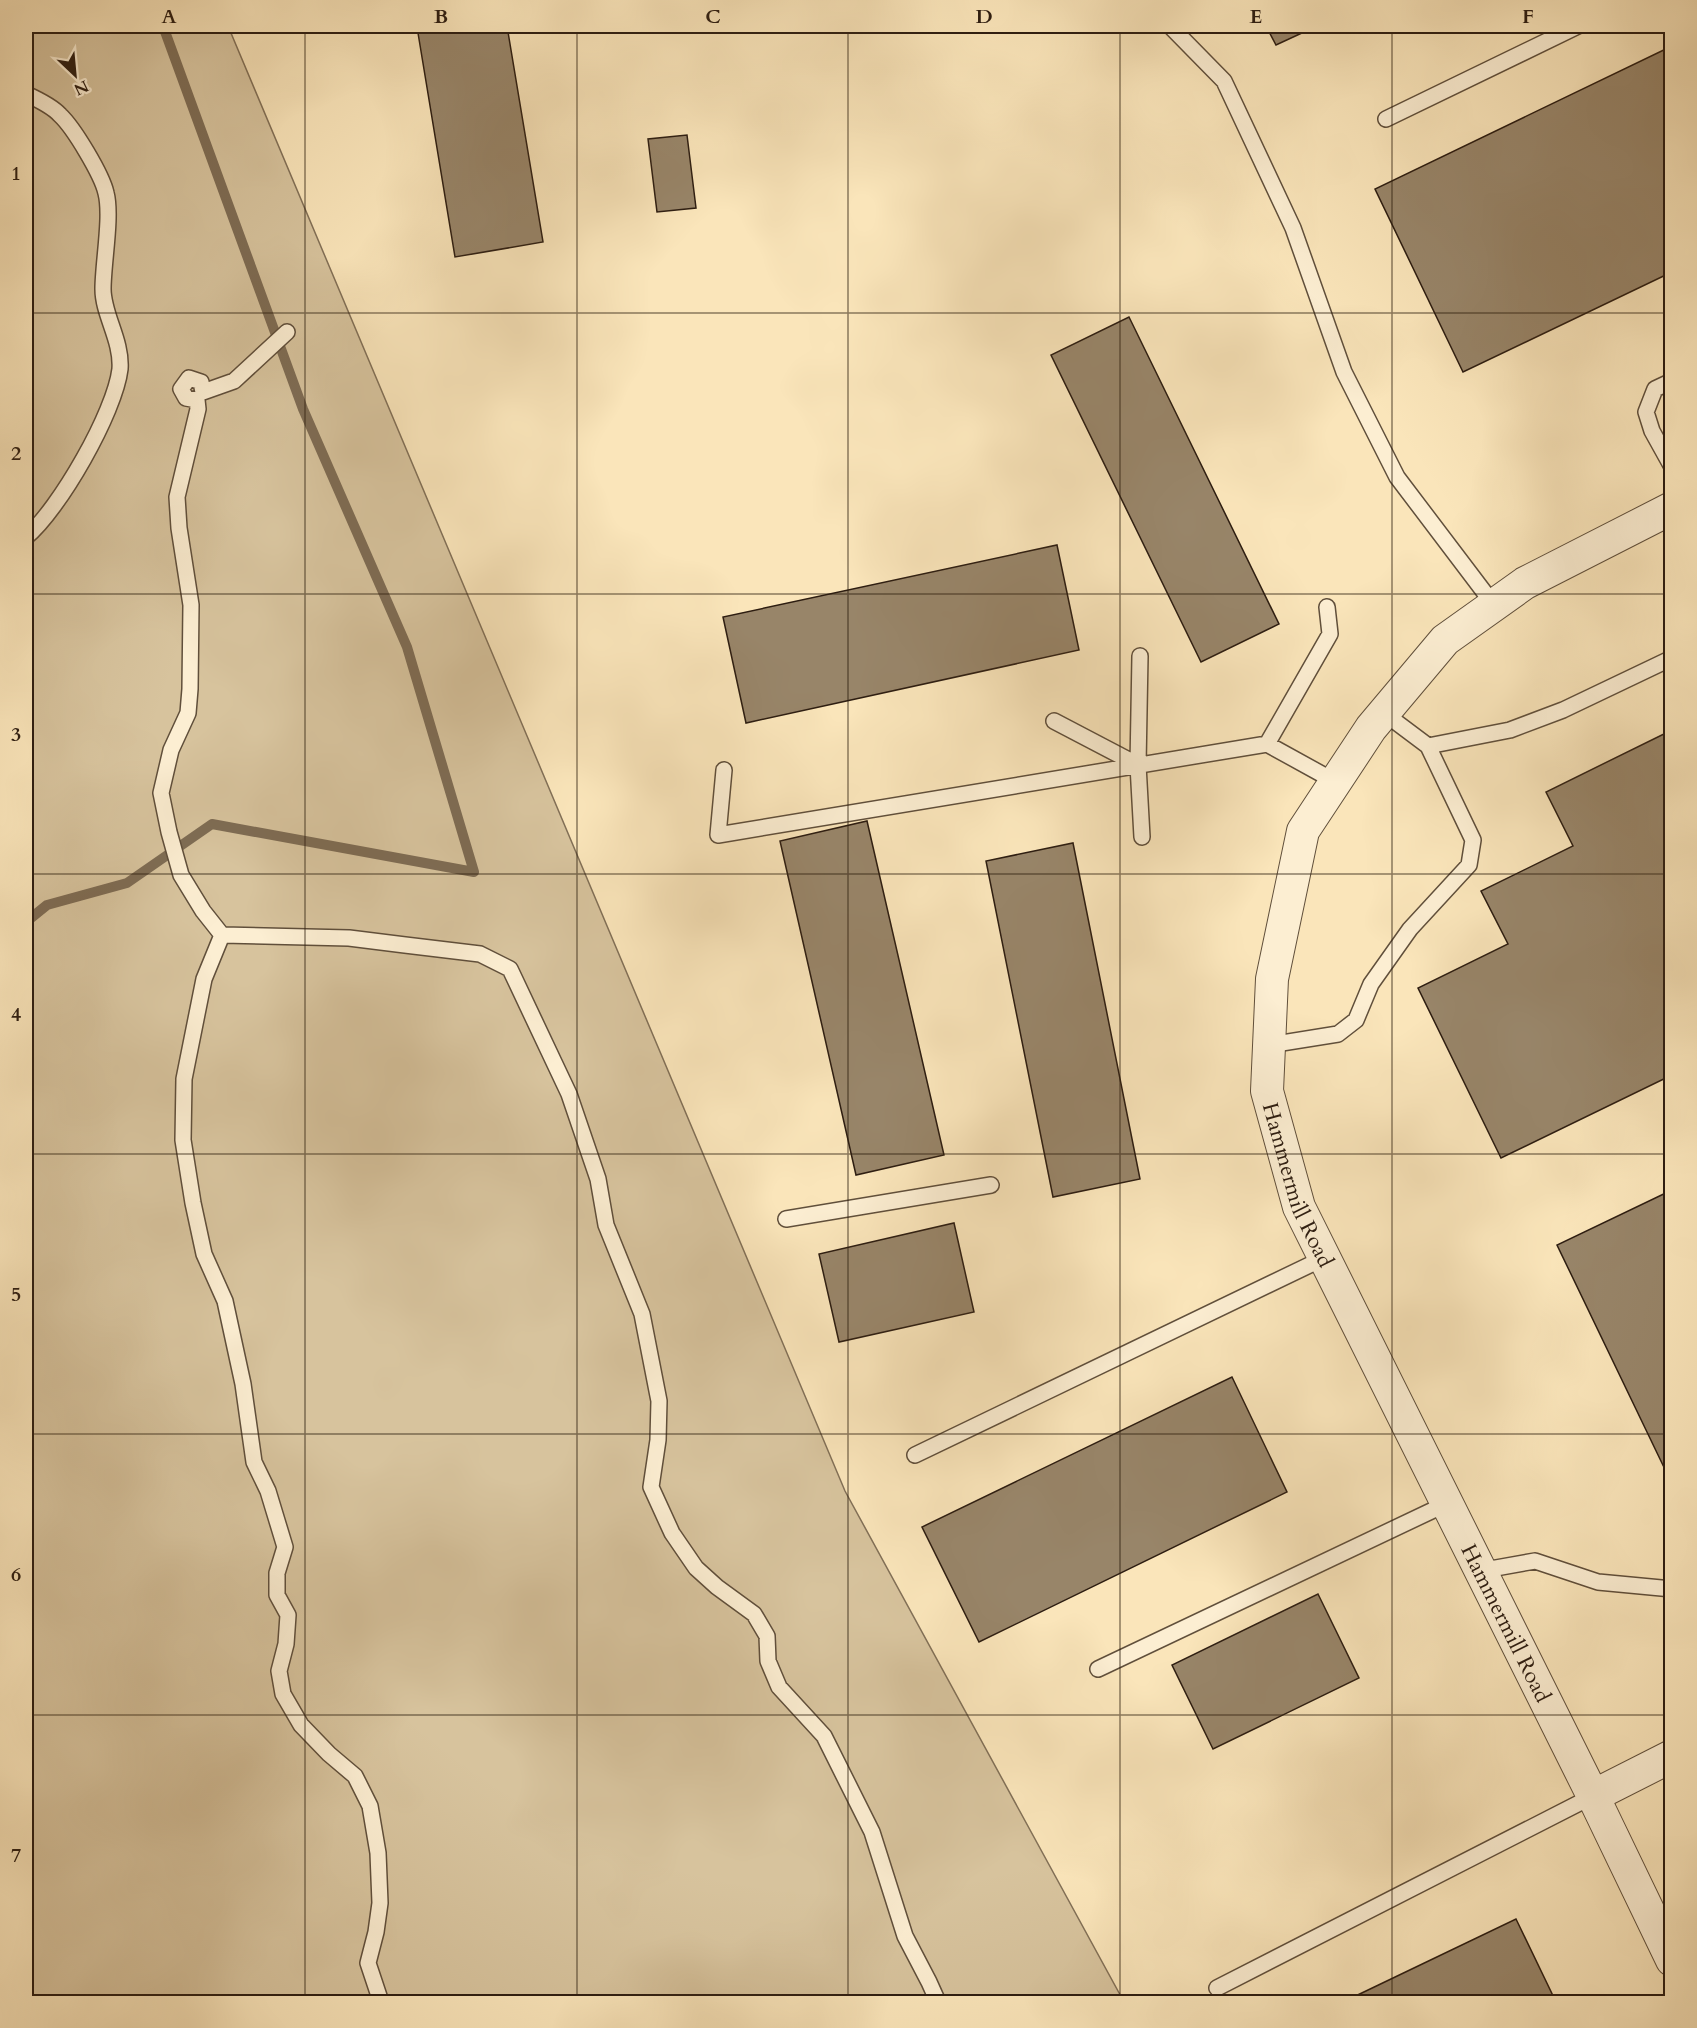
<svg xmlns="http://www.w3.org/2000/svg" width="1697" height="2028" font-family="Cardo,serif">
	<rect width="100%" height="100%" fill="#fae5ba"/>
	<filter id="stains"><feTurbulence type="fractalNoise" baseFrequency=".00333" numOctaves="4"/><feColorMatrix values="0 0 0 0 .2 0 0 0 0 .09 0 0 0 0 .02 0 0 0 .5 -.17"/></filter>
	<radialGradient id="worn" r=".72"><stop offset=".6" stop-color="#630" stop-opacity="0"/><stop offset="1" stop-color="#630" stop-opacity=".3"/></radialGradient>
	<!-- green -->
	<path fill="#d7c39d" stroke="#827057" stroke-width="1.5" d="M26 26H228L845 1491 1124 2002H26Z"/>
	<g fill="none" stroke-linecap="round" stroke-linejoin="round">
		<!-- stream -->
		<path stroke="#7e6c54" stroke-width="10" d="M26 922 47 905 127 883 212 824 474 872 407 647 303 409 163 26"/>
	</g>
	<!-- building -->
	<path fill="#988569" stroke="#2d1d11" stroke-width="1.5" d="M424 26H507L543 242 455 257 417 27Z
		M1266 26H1317L1276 45Z
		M1672 46V272L1463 372 1375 189Z
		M687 135 696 208 657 212 648 139Z
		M1129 317 1279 624 1201 662 1051 355Z
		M1057 545 1079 650 746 723 723 617Z
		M1672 730V1075L1501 1158 1418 988 1508 944 1481 891 1573 846 1546 792Z
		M867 821 944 1155 856 1175 780 841Z
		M1073 843 1140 1179 1053 1197 986 861Z
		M1672 1190V1484L1557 1245Z
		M954 1223 974 1312 839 1342 819 1254Z
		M1232 1377 1287 1492 979 1642 922 1527Z
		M1318 1594 1359 1678 1213 1749 1172 1665Z
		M1516 1919 1556 2002H1343Z"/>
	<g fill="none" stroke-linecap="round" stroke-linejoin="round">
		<!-- service casing -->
		<g stroke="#604f3b" stroke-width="18">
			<path id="service" d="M1170 26 1224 81 1293 228 1344 372 1397 477 1494 605
				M26 94C37 99 52 106 60 115 74 128 102 175 106 193 112 216 103 263 103 289 103 315 122 340 120 369 115 412 59 510 26 537
				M1386 119 1578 26
				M287 332 234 381 203 392 201 382 189 378 181 389 186 398 197 400 198 409 177 497 179 528 191 605 190 689 188 713 171 750 161 793 169 832 181 875 203 911 222 935 204 979 184 1079 183 1140 193 1203 204 1254 225 1301 243 1384 254 1462 268 1491 285 1547 277 1573V1595L288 1615 286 1644 279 1671 283 1694 301 1725 329 1754 355 1776 370 1806 378 1853 380 1903 376 1932 368 1963 381 2002
				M1672 381 1655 389 1646 412 1652 431 1672 467
				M1140 656 1138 765 1142 837
				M1384 713 1428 746
				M1054 721 1138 765
				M1267 744 1330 634 1327 607
				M724 770 718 835 1267 744 1336 782
				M222 935 349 938 405 945 480 954 510 969 569 1094 598 1179 606 1225 642 1314 659 1401 658 1440 651 1487 672 1533 696 1568 717 1587 754 1614 767 1636 768 1661 779 1687 824 1736 872 1832 905 1936 929 1982 938 2002
				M1269 1045 1338 1034 1356 1020 1371 984 1410 929 1469 865 1473 840 1428 746 1510 730 1563 710 1672 658
				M786 1219 991 1185
				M915 1455 1324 1258
				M1479 1571 1535 1561 1598 1582 1672 1589
				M1098 1669 1446 1504
				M1217 1988 1593 1796"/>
		</g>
		<!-- minor casing -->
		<g stroke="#604f3b" stroke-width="34">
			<g id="minor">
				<path id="s1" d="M1672 508 1525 583 1445 640 1371 728 1303 831 1272 979 1267 1091 1299 1207 1593 1796 1672 1960"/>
				<path d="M1593 1796 1672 1756"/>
			</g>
		</g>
		<!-- service -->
		<use href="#service" stroke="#fceed2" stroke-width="15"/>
		<!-- minor -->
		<use href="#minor" stroke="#fceed2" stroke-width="32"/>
	</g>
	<!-- grid -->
	<path fill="none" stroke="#2d1d11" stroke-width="1.5" stroke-opacity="0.55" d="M305 26V2002M577 26V2002M848 26V2002M1120 26V2002M1392 26V2002M26 313H1672M26 594H1672M26 874H1672M26 1154H1672M26 1434H1672M26 1715H1672"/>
	<g text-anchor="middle" stroke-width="6" stroke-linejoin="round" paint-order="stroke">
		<!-- street labels -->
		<g font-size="22" fill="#2d1d11" stroke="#fceed2">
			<text dy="8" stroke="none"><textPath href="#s1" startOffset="864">Hammermill Road</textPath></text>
			<text dy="8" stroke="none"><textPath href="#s1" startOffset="1350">Hammermill Road</textPath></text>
		</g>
	</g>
	<!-- margin -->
	<rect width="1697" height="2028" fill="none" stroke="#fae5ba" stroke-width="66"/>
	<!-- north arrow -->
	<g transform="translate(75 75) rotate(154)" stroke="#fceed2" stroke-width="4.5" paint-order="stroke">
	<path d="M0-4.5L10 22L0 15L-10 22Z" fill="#2d1d11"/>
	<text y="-9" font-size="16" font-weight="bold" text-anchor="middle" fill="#2d1d11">N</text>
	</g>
	<rect x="33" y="33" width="1631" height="1962" fill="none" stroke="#2d1d11" stroke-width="2"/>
	<g font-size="20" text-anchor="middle" font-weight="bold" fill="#2d1d11">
		<text x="169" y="23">A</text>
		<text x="441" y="23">B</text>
		<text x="713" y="23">C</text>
		<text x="984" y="23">D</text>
		<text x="1256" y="23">E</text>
		<text x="1528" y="23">F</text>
		<text x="16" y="180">1</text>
		<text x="16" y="460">2</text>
		<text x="16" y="741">3</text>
		<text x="16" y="1021">4</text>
		<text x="16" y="1301">5</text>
		<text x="16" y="1581">6</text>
		<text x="16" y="1862">7</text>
	</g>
	<rect width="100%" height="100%" filter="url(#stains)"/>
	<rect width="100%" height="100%" fill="url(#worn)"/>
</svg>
